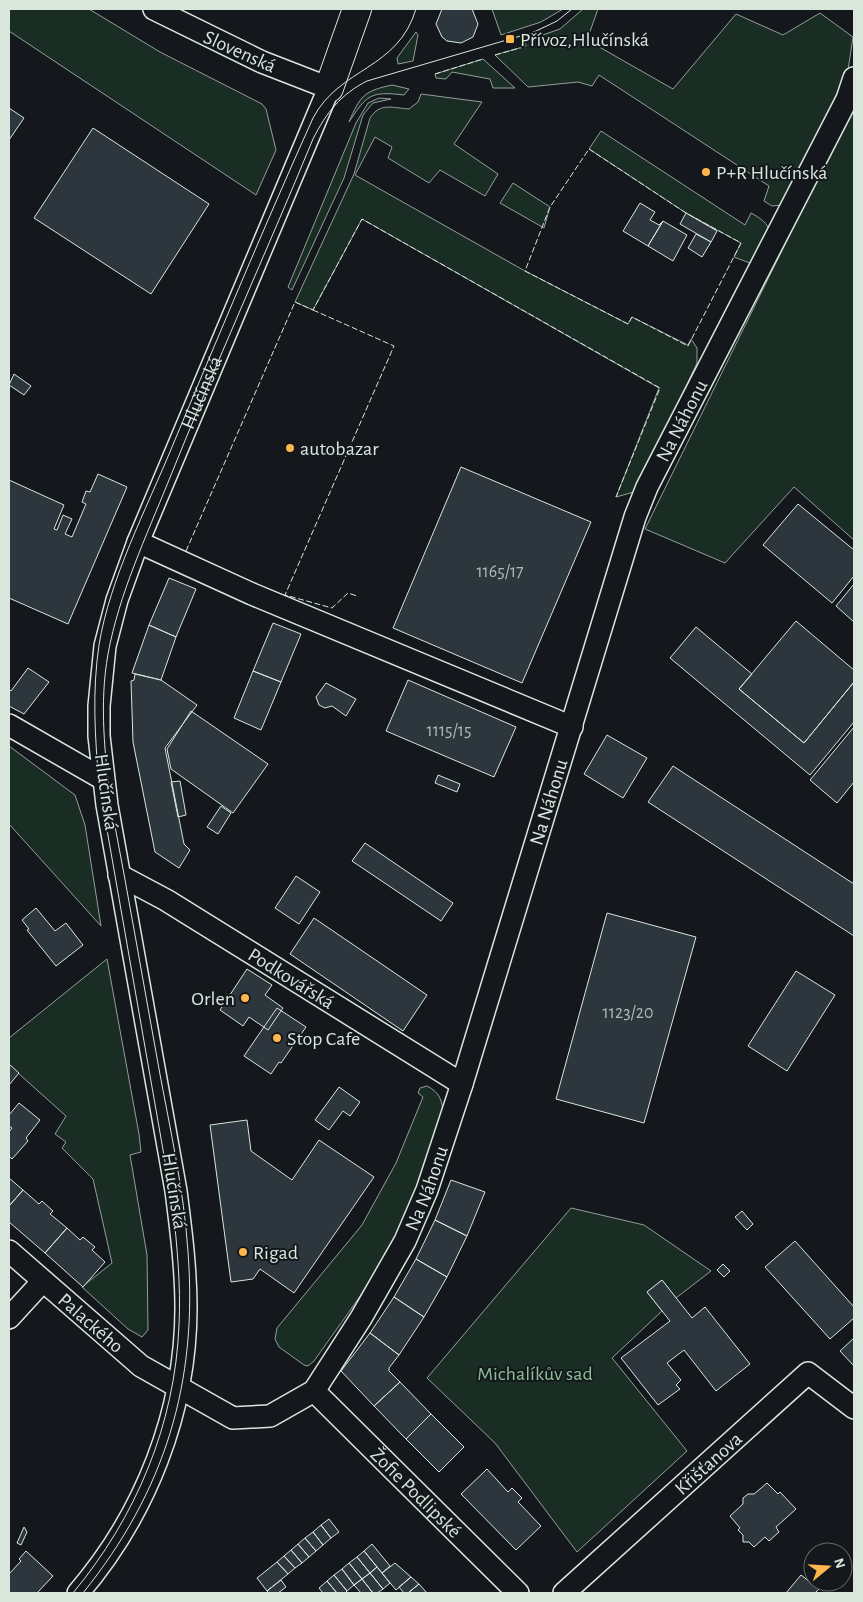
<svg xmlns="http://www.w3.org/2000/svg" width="863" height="1602" font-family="'Alegreya Sans',sans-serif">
	<rect width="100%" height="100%" fill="#14181c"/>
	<!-- green -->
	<path fill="#1a2d24" stroke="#939e99" d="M9 9H89L160 52 262 104 266 109 276 150 256 195 9 31Z
		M492 9H563L541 22 501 35Z
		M583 9H598L587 40 673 89 736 14 783 35 820 13 853 37 848 70 795 185 783 205 772 206 764 201 769 186 599 75 592 86 578 82 528 87 495 55 526 46 525 41 560 29Z
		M416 32 418 35 413 61 398 64 397 58Z
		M483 59 515 88H493L490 79 452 72 446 79 436 78 435 74Z
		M392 85 409 89 404 95C370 91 367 95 349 122 360 96 364 91 392 85Z
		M421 94 482 102 454 144 498 174 485 196 440 170 429 183 388 158 392 147 375 137 355 175 525 271 628 324 632 317 688 345 691 339 697 348V363L644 477 634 492 616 497 659 388 362 219 313 310 295 302 354 174 370 118C380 102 393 108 409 109L418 102Z
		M379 98 391 99 373 103 363 115 344 178 292 290 288 287 356 123 368 103Z
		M854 104V540L794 487 725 563 645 529Z
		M601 131 745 225 751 213C783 230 765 240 750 263L734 257 741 243 686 213 589 149Z
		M513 183 550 207 544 228 500 203Z
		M9 746 75 795 85 825 101 926 9 824Z
		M107 959 139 1134 141 1152 130 1155 147 1255 148 1330 142 1337 128 1329 82 1287 112 1263 93 1179 62 1148 66 1142 55 1134 66 1116 9 1065V1038Z
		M427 1086C454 1099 439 1129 432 1150 427 1167 423 1185 416 1201 390 1258 350 1310 314 1361L308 1366 304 1365 279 1347 275 1339 277 1328 362 1225 396 1163 423 1097 418 1093 420 1088Z
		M571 1208 644 1225 711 1271 676 1298 662 1280 647 1292 662 1311 612 1358 687 1451 577 1552 495 1443 427 1378Z"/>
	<!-- building -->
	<path fill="#2c363c" stroke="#d8e6dc" d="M442 9H472L478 24 473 37 461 43 447 41 442 37 436 24Z
		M9 108 24 118 9 140Z
		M93 128 209 204 151 294 34 218Z
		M640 203 655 212 650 220 659 225 663 221 648 246 623 231Z
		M686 213 717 231 711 242 680 224Z
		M663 221 687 235 673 261 648 246Z
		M696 234 711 242 702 257 688 248Z
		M14 374 31 386 24 395 9 385Z
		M461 467 591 522 522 683 393 628Z
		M98 474 127 487 68 624 9 598V480L64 505 54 529 57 530 63 515 72 519 65 534 72 537 86 504 82 502 86 491 90 492Z
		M798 504 854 550V576L832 603 763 545Z
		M169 578 196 589 176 637 149 625Z
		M854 584V622L836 606Z
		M796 621 854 670V682L804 743 739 689Z
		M273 623 301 634 281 682 253 671Z
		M149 625 176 637 161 680 132 673Z
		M696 627 752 674 739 689 804 743 854 682V722L810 775 670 658Z
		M28 668 49 682 24 714 9 706V689L11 691Z
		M253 671 281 682 261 730 234 718Z
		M135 674 161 680 197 705 165 748 184 844 190 850 179 868 155 852 133 742 131 681 134 680Z
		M408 680 516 727 494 777 386 731Z
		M326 683 356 699 346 716 332 706 325 708 319 705 316 697Z
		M191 711 268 764 233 813 171 769 167 749Z
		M854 727V782L837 803 810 780Z
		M607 735 647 758 623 798 584 774Z
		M673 766 854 884V936L648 802Z
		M438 775 460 784 457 792 435 783Z
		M180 781 186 815 178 817 171 782Z
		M221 806 231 813 218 834 207 827Z
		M365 843 453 903 441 921 352 861Z
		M296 876 320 892 299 924 275 908Z
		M36 908 55 931 66 923 83 945 56 966 27 930 29 929 22 920Z
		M607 913 696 937 644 1123 556 1099Z
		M314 918 427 995 403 1031 290 954Z
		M247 969 272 985 265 995 283 1008 268 1030 249 1017 243 1026 220 1010Z
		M796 971 835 995 787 1071 748 1046Z
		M277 1008 306 1027 281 1063 279 1062 271 1074 244 1056Z
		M9 1064 19 1073 9 1085Z
		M339 1087 360 1102 350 1116 343 1111 329 1130 315 1120Z
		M19 1103 40 1120 26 1138 28 1141 12 1159 9 1156V1132L12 1128 9 1126V1115Z
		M247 1120 251 1151 292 1180 319 1140 374 1177 294 1293 260 1269 253 1279 231 1282 210 1125Z
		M9 1178 23 1190 9 1206Z
		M451 1180 485 1192 467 1236 435 1220Z
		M23 1190 39 1204 42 1201 53 1211 50 1214 67 1228 45 1253 9 1222V1206Z
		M742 1211 753 1224 747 1230 735 1217Z
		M435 1220 467 1236 447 1277 416 1259Z
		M67 1228 80 1240 83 1237 95 1247 92 1250 105 1262 83 1287 45 1253Z
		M795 1241 854 1307V1318L830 1339 765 1267Z
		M416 1259 447 1277 424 1317 394 1297Z
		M723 1264 730 1271 724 1277 717 1270Z
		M662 1280 692 1318 705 1307 750 1364 716 1391 684 1350 667 1363 681 1380 676 1385 680 1389 658 1405 621 1358 670 1321 647 1292Z
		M394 1297 424 1317 399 1355 370 1333Z
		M370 1333 399 1355 389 1368V1371L400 1382 374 1406 341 1371Z
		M854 1338V1366L840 1351Z
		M400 1382 431 1414 406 1439 374 1406Z
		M431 1414 464 1447 439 1472 406 1439Z
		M487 1469 508 1492 512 1488 522 1498 518 1502 541 1526 516 1550 461 1494Z
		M767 1483 778 1494 780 1492 796 1509 776 1527 779 1532 769 1541 765 1537 754 1547 749 1542H743V1535L738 1530 740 1528 730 1516 743 1504V1498L748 1494H754Z
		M329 1519 339 1532 331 1538 321 1525Z
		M321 1525 331 1538 323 1545 313 1532Z
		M24 1527 27 1532 21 1545 17 1543Z
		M313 1532 323 1545 316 1551 305 1538Z
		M305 1538 316 1551 309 1557 298 1544Z
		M298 1544 309 1557 302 1563 291 1550Z
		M372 1544 390 1566 382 1573 364 1551Z
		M291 1550 302 1563 295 1568 284 1556Z
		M26 1551 53 1576 37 1593H9V1572L10 1573 21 1561 19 1559Z
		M364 1551 377 1567 370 1573 357 1557Z
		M284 1556 295 1568 288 1574 277 1562Z
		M357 1557 370 1573 362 1579 349 1563Z
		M277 1562 288 1574 267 1591 257 1578Z
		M349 1563 362 1579 354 1585 342 1569Z
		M395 1563 411 1577 396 1590 382 1573Z
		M377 1567 390 1583 383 1589 370 1573Z
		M342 1569 354 1585 347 1591 334 1575Z
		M370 1573 383 1589 377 1593H373L362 1579Z
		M334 1575 347 1591 345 1593H337L327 1581Z
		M801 1575 819 1589 815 1593H786Z
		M411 1577 419 1584 408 1593H404L399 1587Z
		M362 1579 373 1593H361L354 1585Z
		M281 1580 286 1587 278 1593H269L267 1591Z
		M327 1581 337 1593H323L319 1588Z
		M419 1584 427 1593H408Z"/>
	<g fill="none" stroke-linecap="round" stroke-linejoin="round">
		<!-- minor casing -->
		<g stroke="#d8e6dc" stroke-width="24">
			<g id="minor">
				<path d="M138 542 252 594 572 727"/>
				<path d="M9 725 103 779"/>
				<path id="s1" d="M119 875 166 900 462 1084"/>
				<path id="s2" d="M9 1251 141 1366 233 1418 270 1416 314 1391 361 1318 405 1241 427 1190 462 1084 635 517 647 487 847 99 854 78"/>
				<path d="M9 1318 42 1282"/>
				<path id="s3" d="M314 1391 518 1593"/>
				<path id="s4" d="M78 1593C145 1515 186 1412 186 1308 186 1269 181 1230 176 1191L107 805 99 736V706L105 646 117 600 138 542 329 88 262 62 154 9"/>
				<path id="s5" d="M564 1593 808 1373 854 1408"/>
			</g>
		</g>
		<!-- major casing -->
		<g stroke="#d8e6dc" stroke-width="30">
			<path id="major" d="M329 88 357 9"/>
		</g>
		<!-- minor -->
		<use href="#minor" stroke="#14181c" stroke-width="21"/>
		<!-- major -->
		<use href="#major" stroke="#14181c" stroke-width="28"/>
		<!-- tram -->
		<path stroke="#d8e6dc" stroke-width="1" d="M73 1593C136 1517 175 1425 179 1325 181 1286 177 1247 173 1207L99 784C95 737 92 692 99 645 110 578 146 510 172 447 218 337 264 227 313 118 340 67 398 70 416 9
			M83 1593C165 1491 198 1383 188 1252 184 1190 170 1129 159 1069 143 981 128 893 111 805 105 756 99 704 108 654 119 594 146 537 169 480 215 365 266 253 313 139 326 113 341 94 367 81L534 32 557 21 572 9"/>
		<!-- fence -->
		<path stroke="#d8e6dc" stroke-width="1" stroke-dasharray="6 2.5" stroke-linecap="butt" d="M495 55 527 46
			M435 74 483 59
			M589 149 686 213 741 243 688 346 632 317 628 324 525 271 550 207Z
			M313 310 394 346 285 595 332 608 348 593 357 596
			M186 551 295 302 313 310 362 219 660 388 616 497"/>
	</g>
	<!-- markers -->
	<g fill="#ffb74d" stroke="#14181c" stroke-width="2">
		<rect x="505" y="34" width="10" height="10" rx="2.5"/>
		<circle cx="706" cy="172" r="5"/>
		<circle cx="290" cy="448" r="5"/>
		<circle cx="245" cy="998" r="5"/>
		<circle cx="277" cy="1038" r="5"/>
		<circle cx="243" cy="1252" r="5"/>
	</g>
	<g text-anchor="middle" stroke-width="4" stroke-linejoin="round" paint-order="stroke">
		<!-- number labels -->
		<g font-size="18" fill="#adbab4">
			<text x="500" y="577">1165/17</text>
			<text x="449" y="736">1115/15</text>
			<text x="628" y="1018">1123/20</text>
		</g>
		<!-- poi labels -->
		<g font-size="20" fill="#d8e6dc" stroke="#14181c" text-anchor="start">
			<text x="520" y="46">Přívoz,Hlučínská</text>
			<text x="716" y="179">P+R Hlučínská</text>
			<text x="300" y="455">autobazar</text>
			<text x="235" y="1005" text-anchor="end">Orlen</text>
			<text x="287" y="1045">Stop Cafe</text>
			<text x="253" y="1259">Rigad</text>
		</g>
		<!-- street labels -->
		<g font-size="20" fill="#d8e6dc" stroke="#14181c">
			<text transform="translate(240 51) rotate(24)" y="7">Slovenská</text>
			<text dy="7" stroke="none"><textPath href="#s4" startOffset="1252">Hlučínská</textPath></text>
			<text dy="7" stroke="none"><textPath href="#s2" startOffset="1411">Na Náhonu</textPath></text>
			<text transform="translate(107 792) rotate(82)" y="7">Hlučínská</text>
			<text dy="7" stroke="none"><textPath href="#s2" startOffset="1006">Na Náhonu</textPath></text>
			<text dy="7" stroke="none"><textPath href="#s1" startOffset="201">Podkovářská</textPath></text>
			<text dy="7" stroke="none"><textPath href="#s2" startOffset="601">Na Náhonu</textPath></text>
			<text transform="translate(175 1191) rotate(81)" y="7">Hlučínská</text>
			<text dy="7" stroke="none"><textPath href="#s2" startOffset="109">Palackého</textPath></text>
			<text dy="7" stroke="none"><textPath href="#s5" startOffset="194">Křišťanova</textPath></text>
			<text dy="7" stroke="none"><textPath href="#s3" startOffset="144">Žofie Podlipské</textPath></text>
		</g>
		<!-- park labels -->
		<g font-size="20" fill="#8ac095" stroke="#14181c">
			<text x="535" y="1380">Michalíkův sad</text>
		</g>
	</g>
	<!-- border -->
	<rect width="863" height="1602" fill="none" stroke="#d8e6dc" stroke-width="20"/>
	<!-- north arrow -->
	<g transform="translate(828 1567) rotate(72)"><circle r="24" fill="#14181c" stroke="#626a69"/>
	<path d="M0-4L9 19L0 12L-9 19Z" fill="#ffb74d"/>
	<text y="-8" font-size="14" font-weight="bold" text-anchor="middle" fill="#d8e6dc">N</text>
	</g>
</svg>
